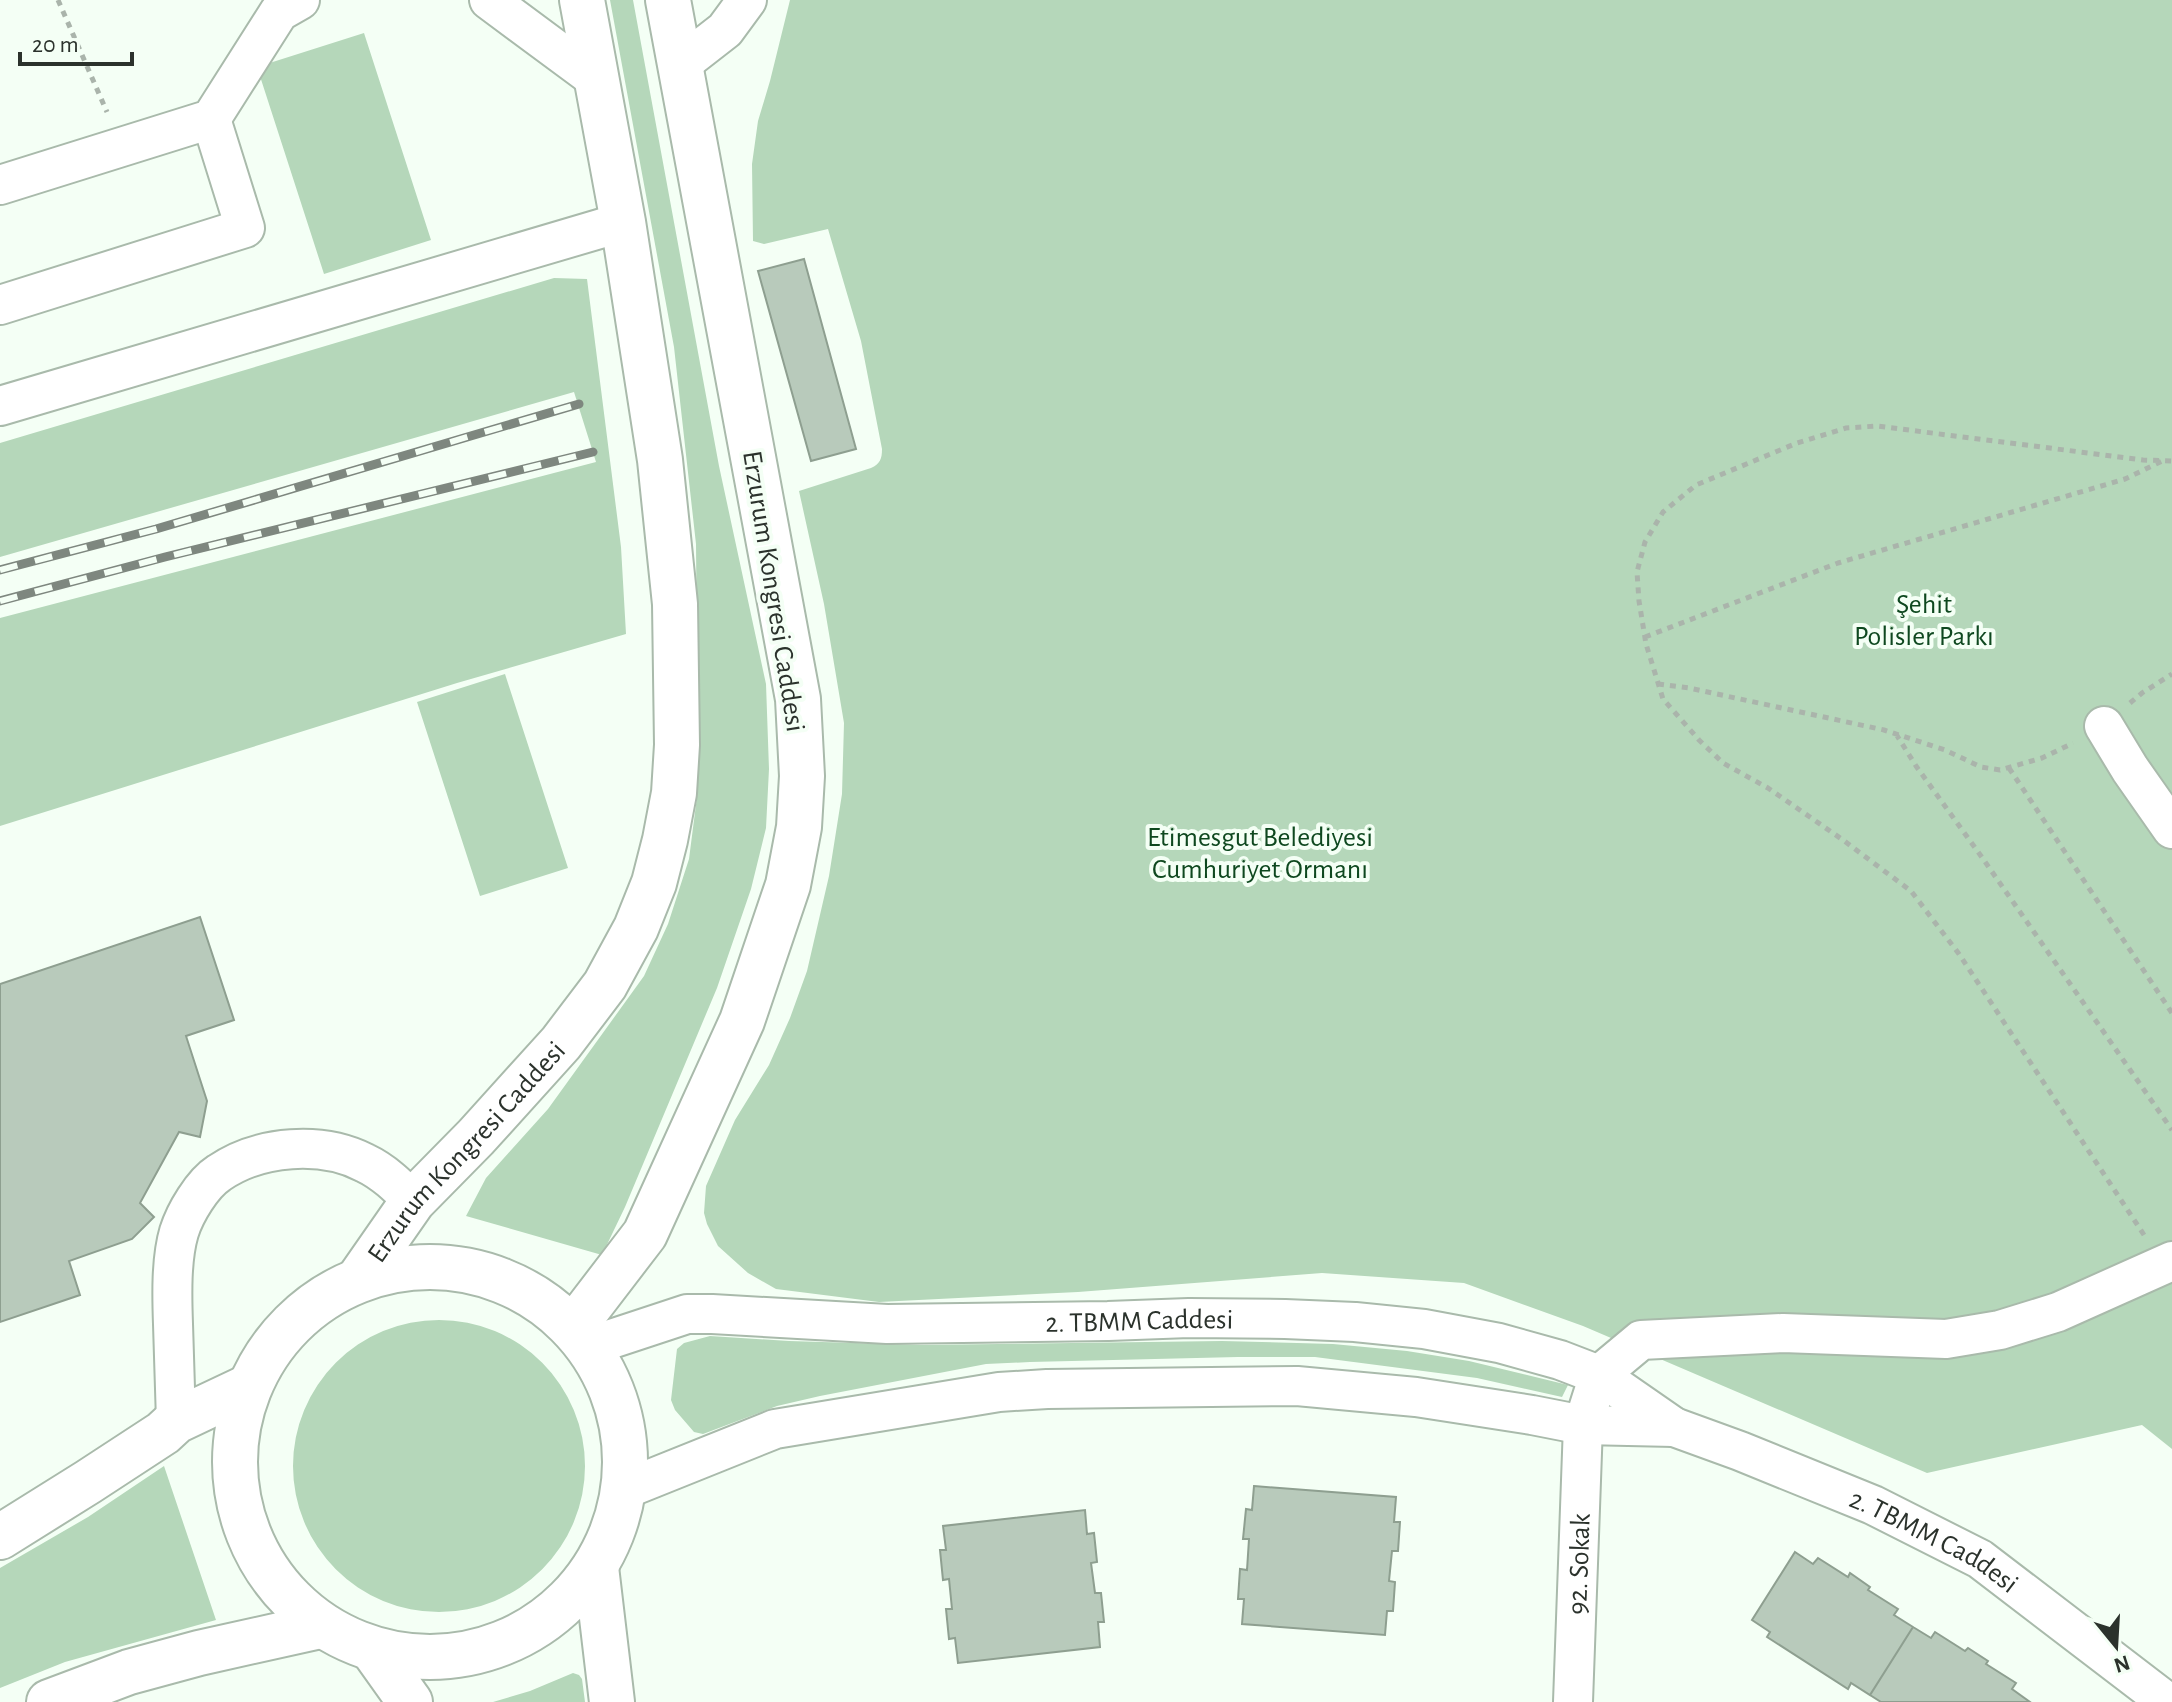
<svg xmlns="http://www.w3.org/2000/svg" width="2172" height="1702" font-family="'Alegreya Sans',sans-serif">
	<rect width="100%" height="100%" fill="#f4fff5"/>
	<!-- green -->
	<path fill="#b5d7ba" d="M610 0H633L719 466 766 684 769 769 766 828 751 889 717 988 625 1207 602 1255 466 1216 486 1178 548 1109 644 976 668 924 689 859 698 789 696 544 674 347Z
		M790 0H2172V1449L2142 1425 1927 1473 1583 1326 1464 1283 1322 1273 1078 1292 879 1302 776 1289 748 1273 718 1246 707 1224 704 1213 706 1186 735 1120 769 1065 790 1018 807 971 829 876 842 794 844 723 824 604 799 491 871 468C880 464 882 459 882 449L861 341 828 229 764 244 753 241 752 164 758 121 770 81Z
		M364 33 431 240 324 274 257 67Z
		M554 278 587 279 621 547 626 634 457 683 0 826V618L596 462 574 392 0 557V443Z
		M505 674 568 868 480 896 417 702Z
		M293 1466a146 146 0 1 1 292 0a146 146 0 1 1-292 0Z
		M710 1336 789 1341 921 1345 1222 1341 1333 1344 1407 1351 1469 1361 1568 1385 1562 1397 1477 1378 1315 1357H1238L1030 1362 986 1364 820 1396 777 1406 703 1434 694 1432 675 1410 671 1400 677 1349 684 1343Z
		M164 1466 216 1620 65 1662 0 1688V1568L88 1517Z
		M573 1673 579 1675 582 1679 585 1702H493L530 1691Z"/>
	<!-- building -->
	<path fill="#b8cabb" stroke="#8e9f90" stroke-width="2" d="M804 259 856 449 811 461 758 271Z
		M200 917 234 1020 186 1036 207 1101 200 1137 179 1132 140 1203 154 1217 132 1239 69 1261 80 1295 0 1322V984Z
		M1254 1486 1396 1497 1394 1522H1400L1398 1551H1392L1389 1581 1395 1582 1393 1611H1387L1385 1635 1242 1624 1244 1599H1238L1240 1569 1247 1570 1249 1539H1243L1246 1509 1252 1510Z
		M1085 1510 1087 1534 1094 1533 1097 1562 1091 1563 1095 1593H1101L1104 1622H1098L1100 1647 958 1663 955 1638 949 1639 946 1609H952L949 1579 943 1580 940 1550H946L943 1526Z
		M1795 1552 1813 1564 1818 1558 1848 1577 1850 1573 1870 1587 1868 1590 1898 1609 1894 1615 1913 1627 1870 1695 1851 1683 1848 1689 1767 1637 1770 1632 1752 1620Z
		M1913 1627 1931 1638 1935 1632 1965 1651 1968 1648 1988 1661 1986 1664 2016 1683 2012 1689 2030 1702H1881L1870 1695Z"/>
	<g fill="none" stroke-linecap="round" stroke-linejoin="round">
		<!-- minor casing -->
		<g stroke="#a9baab" stroke-width="42">
			<g id="minor">
				<path d="M489 0 597 80"/>
				<path d="M680 65 725 30 747 0"/>
				<path d="M0 185 211 119 279 12 300 0"/>
				<path d="M0 305 245 228 211 119"/>
				<path d="M0 406 623 222"/>
				<path d="M2104 726 2130 769 2172 829"/>
				<path id="s1" d="M587 1347 687 1314H712L887 1324 1108 1321 1189 1318 1285 1319 1355 1322 1424 1329 1499 1343 1560 1360 1599 1375 1674 1427 1740 1451 1873 1505 1980 1559 2167 1702"/>
				<path d="M176 1421C175 1389 174 1356 173 1324 172 1296 171 1259 179 1232 185 1213 202 1184 219 1173 260 1145 322 1141 365 1163 384 1172 398 1186 413 1201"/>
				<path d="M623 1490 775 1429 999 1392 1047 1389 1297 1386 1416 1397 1532 1415 1583 1425 1674 1427"/>
				<path id="s2" d="M1573 1702 1583 1425 1599 1375 1641 1340 1783 1333 1946 1339 2000 1330 2058 1312 2172 1261"/>
			</g>
		</g>
		<!-- major casing -->
		<g stroke="#a9baab" stroke-width="48">
			<g id="major">
				<circle cx="430" cy="1462" r="195"/>
				<path id="s3" d="M358 1280 413 1201 476 1137 561 1043 605 985 636 928 654 883 665 840 674 793 677 745 675 604 660 460 623 222 582 0"/>
				<path d="M573 1328 645 1234 742 1021 788 885 799 827 802 776 798 699 668 0"/>
				<path d="M0 1537 88 1482 163 1433 176 1421 248 1387"/>
				<path d="M596 1567 612 1702"/>
				<path d="M373 1650 410 1702"/>
				<path d="M49 1702 129 1672 199 1653 320 1626"/>
			</g>
		</g>
		<!-- path -->
		<path stroke="#aab4ab" stroke-width="5" stroke-dasharray="6 6" stroke-linecap="butt" d="M58 0 107 112
			M1645 637 1838 563 2125 479 2162 461
			M1658 684 1689 688 1884 730 1945 750 1981 767 2000 770 2042 758 2073 743
			M2130 703 2142 693 2172 674
			M1896 734 1916 766 1981 856 2172 1130
			M2009 768 2172 1013
			M2144 1235 1959 954 1911 891 1843 840 1768 788 1723 763 1699 740 1663 699 1646 644 1639 601 1637 572 1645 542 1663 512 1696 485 1797 443 1846 428 1877 426 2143 460 2172 461"/>
		<!-- minor -->
		<use href="#minor" stroke="#fff" stroke-width="38"/>
		<!-- major -->
		<use href="#major" stroke="#fff" stroke-width="44"/>
		<!-- rail casing -->
		<g stroke="#7e877f" stroke-width="9">
			<path id="rail" d="M0 570 156 529 579 404
				M0 601 165 557 593 452"/>
		</g>
		<!-- rail -->
		<use href="#rail" stroke="#f4fff5" stroke-width="6" stroke-dasharray="18" stroke-linecap="butt"/>
	</g>
	<g text-anchor="middle" stroke-width="8" stroke-linejoin="round" paint-order="stroke">
		<!-- street labels -->
		<g font-size="28" fill="#2b322c" stroke="#f4fff5">
			<text transform="translate(775 591) rotate(81)" y="10">Erzurum Kongresi Caddesi</text>
			<text dy="10" stroke="none"><textPath href="#s3" startOffset="168">Erzurum Kongresi Caddesi</textPath></text>
			<text dy="10" stroke="none"><textPath href="#s1" startOffset="558">2. TBMM Caddesi</textPath></text>
			<text dy="10" stroke="none"><textPath href="#s1" startOffset="1400">2. TBMM Caddesi</textPath></text>
			<text dy="10" stroke="none"><textPath href="#s2" startOffset="138">92. Sokak</textPath></text>
		</g>
		<!-- park labels -->
		<g font-size="28" fill="#0e481f" stroke="#f4fff5">
			<text x="1924" y="613">Şehit<tspan x="1924" dy="32">Polisler Parkı</tspan></text>
			<text x="1260" y="846">Etimesgut Belediyesi<tspan x="1260" dy="32">Cumhuriyet Ormanı</tspan></text>
		</g>
	</g>
	<!-- north arrow -->
	<g transform="translate(2116 1646) rotate(162)" stroke="#f4fff5" stroke-width="6" paint-order="stroke">
	<path d="M0-6L14 30L0 20L-14 30Z" fill="#2b322c"/>
	<text y="-12" font-size="22" font-weight="bold" text-anchor="middle" fill="#2b322c">N</text>
	</g>
	<!-- scale -->
	<path d="M20 52v12h112v-12" fill="none" stroke="#2b322c" stroke-width="4"/>
	<text x="32" y="52" font-size="24" fill="#2b322c" stroke="#f4fff5" stroke-width="6" paint-order="stroke">20 m</text>
</svg>
